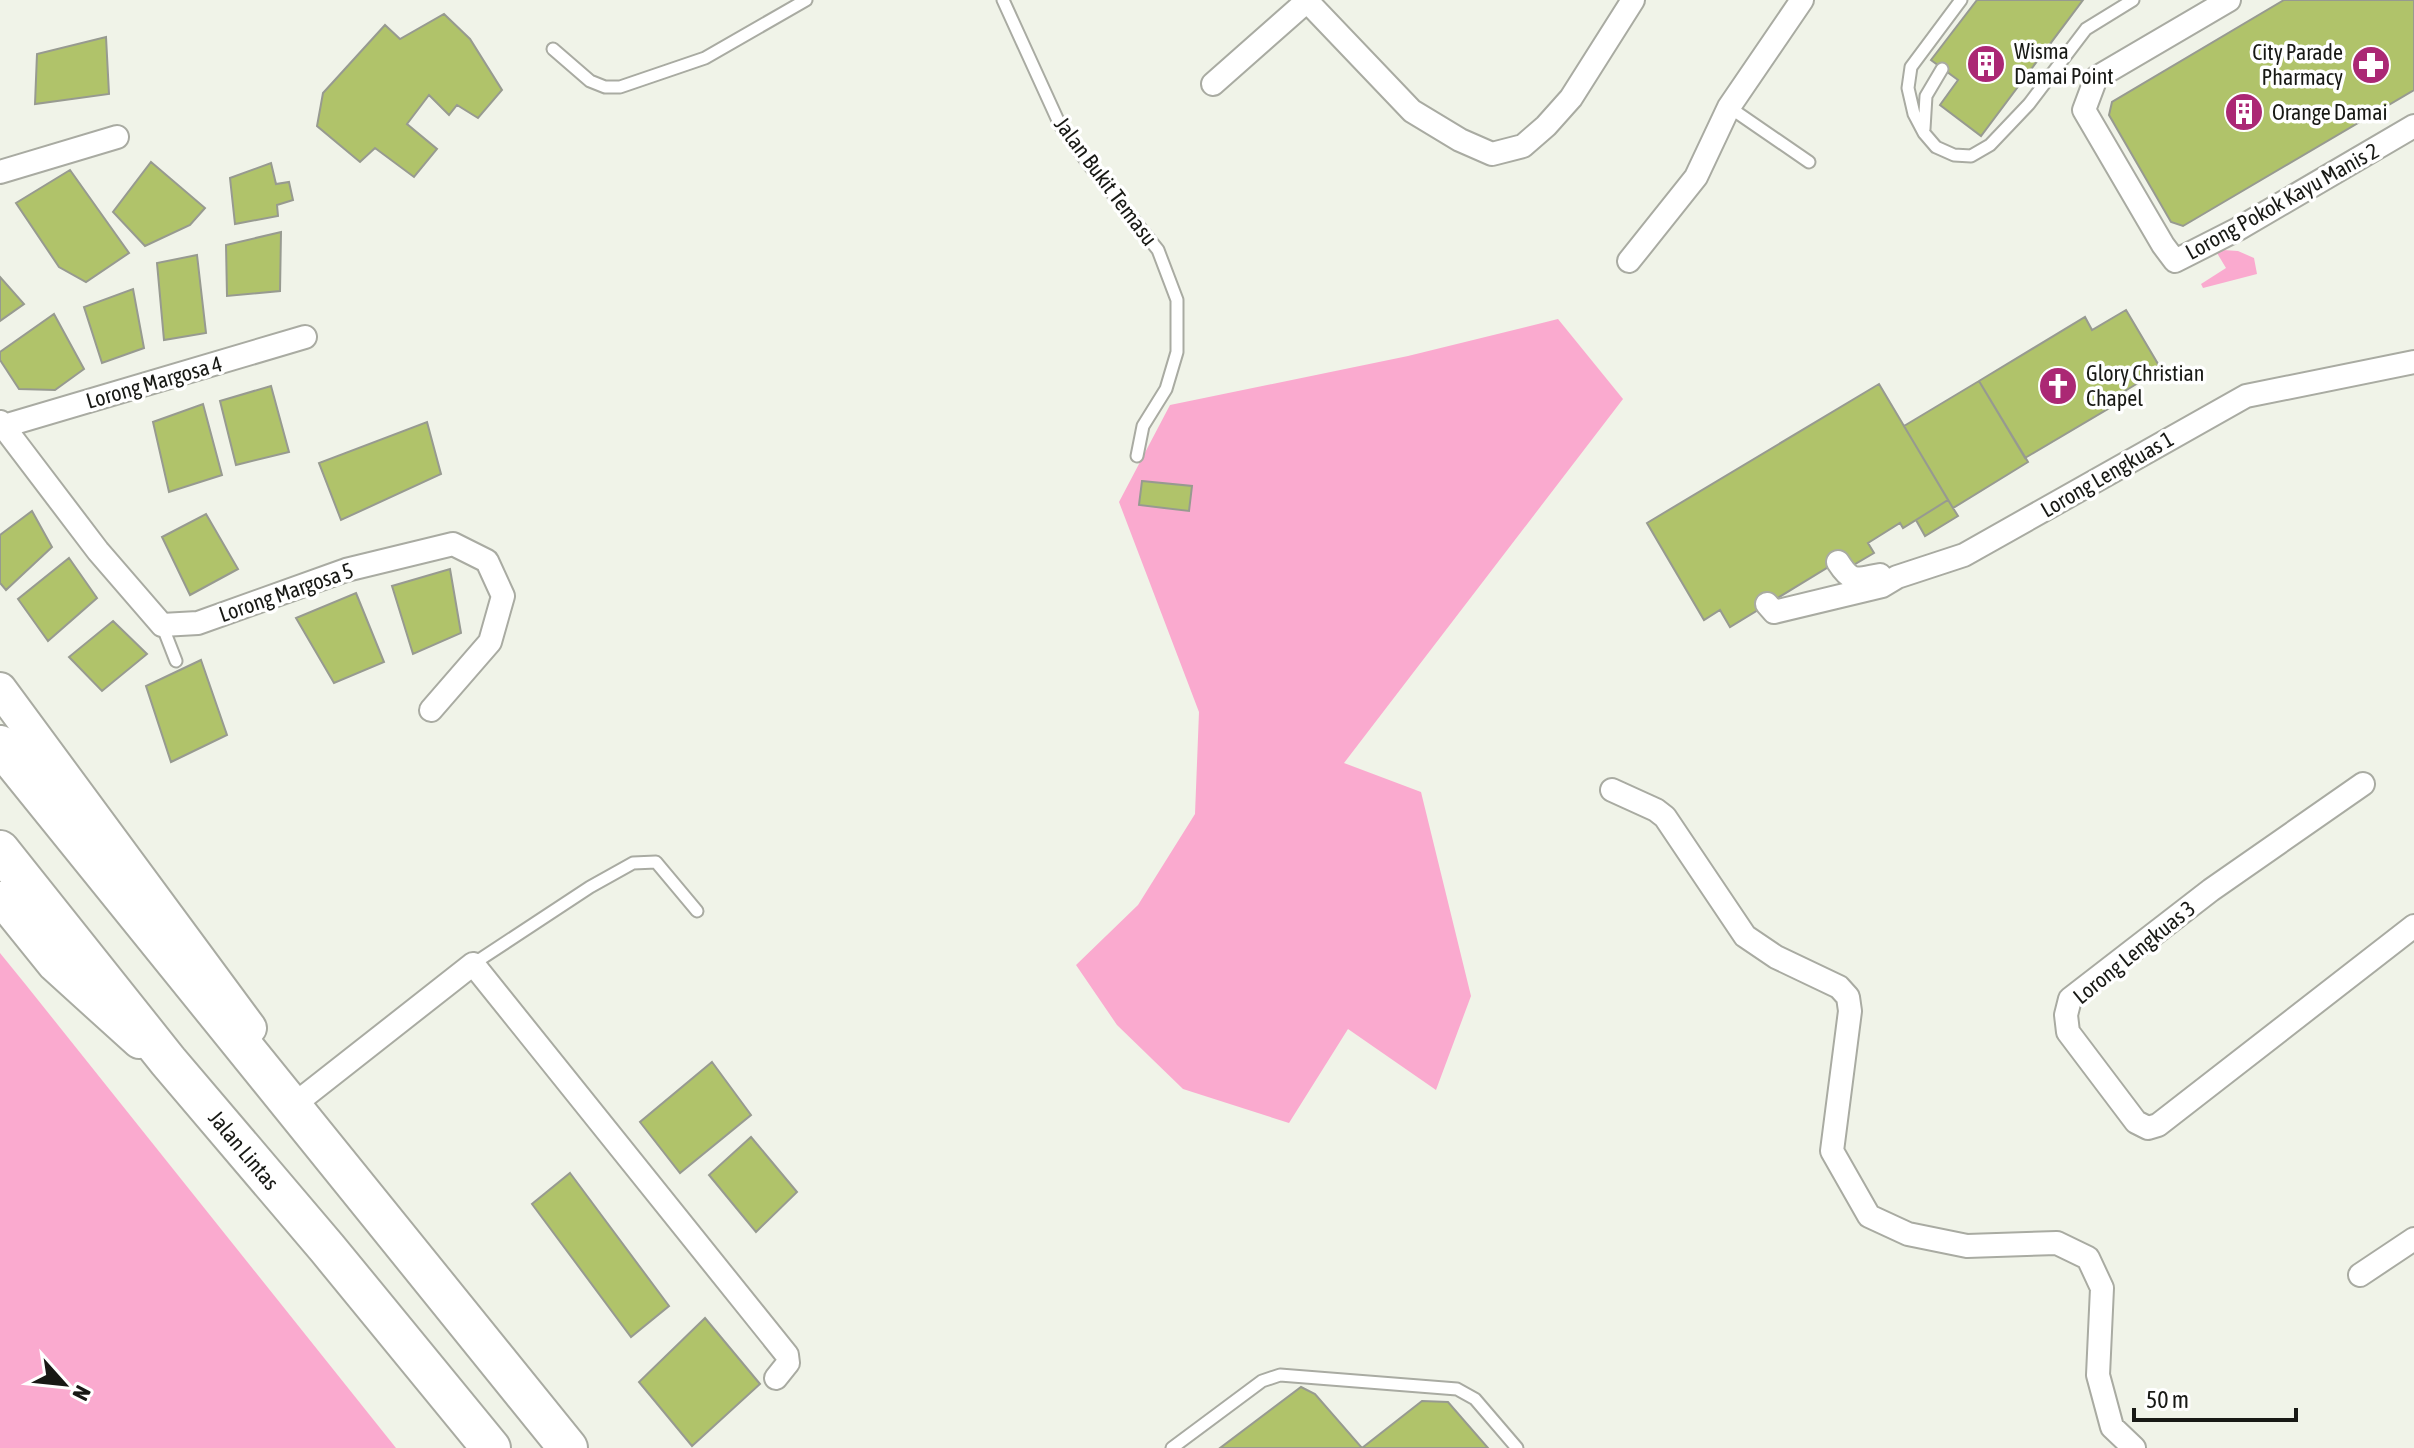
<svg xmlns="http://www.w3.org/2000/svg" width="2414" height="1448" font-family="'Asap Condensed',sans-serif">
	<rect width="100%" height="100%" fill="#f0f3e8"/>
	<!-- green -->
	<path fill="#faaacf" d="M2223 250 2238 251 2254 258 2257 274 2203 288 2201 284 2226 268 2217 253Z
		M1558 319 1623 399 1344 763 1421 792 1471 996 1436 1090 1348 1029 1289 1123 1183 1089 1117 1025 1076 965 1138 905 1195 814 1199 712 1119 502 1170 405 1408 356Z
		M0 953 26 985 396 1448H0Z"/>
	<!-- building -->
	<path fill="#b0c36a" stroke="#979a90" stroke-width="2" d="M1977 0H2083L1981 136 1940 105 1958 80 1931 60Z
		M2284 0H2414V90L2183 226 2171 222 2109 115 2112 102Z
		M444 14 470 39 502 90 478 118 457 105 449 115 429 95 407 124 437 149 414 177 375 148 360 162 317 126 323 93 385 25 400 39Z
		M106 37 109 94 35 104 37 54Z
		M151 162 205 208 190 225 145 246 113 212Z
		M271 163 276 184 289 182 293 200 277 205 278 216 235 224 230 178Z
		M70 170 129 253 86 282 59 267 16 203Z
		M281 232 280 291 227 296 226 245Z
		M197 255 206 333 164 340 157 263Z
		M0 277 24 304 0 321Z
		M133 289 144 348 102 363 84 307Z
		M2126 310 2161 369 2125 391 2128 397 2025 458 1979 381 2085 317 2092 330Z
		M54 314 84 369 55 390 19 389 0 360V352Z
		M1979 381 2028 462 1953 508 1904 426Z
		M1879 384 1948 500 1903 528 1900 523 1868 543 1874 553 1850 567 1845 557 1730 627 1720 610 1704 620 1647 523Z
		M271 386 289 452 236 465 220 401Z
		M203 404 222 475 169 492 153 422Z
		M427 422 441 474 341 520 319 463Z
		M1142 481 1192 486 1189 511 1139 505Z
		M1948 500 1958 516 1925 536 1916 520Z
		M32 511 52 547 6 590 0 583V535Z
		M206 514 238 569 190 595 162 537Z
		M69 558 97 598 48 641 18 599Z
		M450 569 461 633 413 654 392 586Z
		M356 593 384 662 334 683 296 618Z
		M113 621 147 654 102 691 69 657Z
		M201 660 227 735 171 762 146 686Z
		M712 1062 751 1115 680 1173 640 1122Z
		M751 1137 797 1192 756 1232 709 1175Z
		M570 1173 669 1306 631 1337 532 1204Z
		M705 1318 760 1384 692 1446 639 1382Z
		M1301 1387 1315 1394 1362 1448H1220Z
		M1422 1401 1448 1402 1488 1448H1362Z"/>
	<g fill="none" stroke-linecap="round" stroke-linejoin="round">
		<!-- service casing -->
		<g stroke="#a9aba2" stroke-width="15">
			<path id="service" d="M1003 0 1060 125 1090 166 1158 250 1177 300V352L1166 389 1143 426 1137 456
				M1961 0 1911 67 1908 88 1914 114 1924 133 1936 147 1954 155 1971 156 1990 145 2029 104 2086 29 2133 0
				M553 49 590 81 605 87H620L705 58 806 0
				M1729 107 1809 162
				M1924 129 1926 96 1942 69
				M162 625 176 661
				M473 964 590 887 633 863 656 862 697 911
				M1172 1448 1262 1381 1280 1375 1457 1389 1475 1399 1517 1448"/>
		</g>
		<!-- minor casing -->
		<g stroke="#a9aba2" stroke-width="26">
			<path id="minor" d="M1306 0 1412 111 1460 140 1492 154 1523 146 1546 126 1571 98 1633 0
				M2229 0 2096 78 2084 110 2163 245 2175 261 2238 229 2414 126
				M1213 84 1307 1
				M0 172 117 137
				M1629 261 1696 177 1729 107 1802 0
				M0 422 98 551 162 625 198 623 346 570 453 544 487 561 503 596 490 642 431 710
				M4 426 305 337
				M1838 562C1852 584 1856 579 1880 575
				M1767 604 1774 612 1882 586 1897 577 1964 555 2246 396 2414 362
				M2363 784 2211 890 2070 999 2066 1015 2068 1032 2136 1122 2148 1128 2158 1125 2414 926
				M1612 790 1656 810 1665 817 1745 936 1776 957 1839 987 1848 997 1850 1011 1832 1151 1869 1216 1908 1234 1967 1246 2057 1243 2088 1258 2102 1288 2098 1375 2112 1427 2134 1448
				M291 1107 473 964 787 1355 788 1363 776 1378
				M2360 1275 2414 1239"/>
		</g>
		<!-- secondary casing -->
		<g stroke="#a9aba2" stroke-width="36">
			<path id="secondary" d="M0 689 250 1028
				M0 898 54 965 139 1042"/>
		</g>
		<!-- trunk casing -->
		<g stroke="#a9aba2" stroke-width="42">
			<path id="trunk" d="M0 745 568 1448
				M0 850 168 1061 327 1248 491 1448"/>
		</g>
		<!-- service -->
		<use href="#service" stroke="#fff" stroke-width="11"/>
		<!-- minor -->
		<use href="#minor" stroke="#fff" stroke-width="22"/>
		<!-- secondary -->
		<use href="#secondary" stroke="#fff" stroke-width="32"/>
		<!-- trunk -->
		<use href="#trunk" stroke="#fff" stroke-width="38"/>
	</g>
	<!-- icons -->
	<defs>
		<g id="building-disc" transform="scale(2)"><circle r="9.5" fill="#ab2874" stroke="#fff"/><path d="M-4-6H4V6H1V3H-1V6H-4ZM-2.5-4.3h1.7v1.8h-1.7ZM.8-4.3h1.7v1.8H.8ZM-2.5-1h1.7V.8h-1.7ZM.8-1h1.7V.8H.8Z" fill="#fff"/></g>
		<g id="pharmacy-disc" transform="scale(2)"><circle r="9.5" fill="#ab2874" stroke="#fff"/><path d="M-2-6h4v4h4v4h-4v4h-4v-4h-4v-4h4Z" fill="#fff"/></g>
		<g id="church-disc" transform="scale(2)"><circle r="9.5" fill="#ab2874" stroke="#fff"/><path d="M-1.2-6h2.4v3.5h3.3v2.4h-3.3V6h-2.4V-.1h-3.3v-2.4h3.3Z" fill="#fff"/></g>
	</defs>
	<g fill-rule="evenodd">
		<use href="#building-disc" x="1986" y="64"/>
		<use href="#pharmacy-disc" x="2371" y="65"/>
		<use href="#building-disc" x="2244" y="112"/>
		<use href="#church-disc" x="2058" y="386"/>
	</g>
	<g text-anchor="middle" stroke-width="7" stroke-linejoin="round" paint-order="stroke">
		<!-- poi labels -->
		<g font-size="22" fill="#181915" stroke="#fff" text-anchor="start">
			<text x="2014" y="59">Wisma<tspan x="2014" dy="25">Damai Point</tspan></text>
			<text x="2343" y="60" text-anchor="end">City Parade<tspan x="2343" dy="25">Pharmacy</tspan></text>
			<text x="2272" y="120">Orange Damai</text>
			<text x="2086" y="381">Glory Christian<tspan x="2086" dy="25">Chapel</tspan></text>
		</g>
		<!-- street labels -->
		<g font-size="22" fill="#181915" stroke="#fff">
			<text transform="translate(1106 181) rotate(53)" y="8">Jalan Bukit Temasu</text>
			<text transform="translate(2282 201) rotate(-29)" y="8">Lorong Pokok Kayu Manis 2</text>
			<text transform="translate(154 382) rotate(-16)" y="8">Lorong Margosa 4</text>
			<text transform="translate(2107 474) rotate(-30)" y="8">Lorong Lengkuas 1</text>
			<text transform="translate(286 592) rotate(-19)" y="8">Lorong Margosa 5</text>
			<text transform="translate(2134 952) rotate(-39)" y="8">Lorong Lengkuas 3</text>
			<text transform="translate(244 1150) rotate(50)" y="8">Jalan Lintas</text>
		</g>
	</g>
	<!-- north arrow -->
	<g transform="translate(64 1384) rotate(117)" stroke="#ffffff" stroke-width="6" paint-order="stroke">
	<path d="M0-6L14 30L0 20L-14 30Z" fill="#181915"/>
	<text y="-12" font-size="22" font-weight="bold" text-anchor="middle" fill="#181915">N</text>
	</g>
	<!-- scale -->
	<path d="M2134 1408v12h162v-12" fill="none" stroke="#181915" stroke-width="4"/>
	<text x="2146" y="1408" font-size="24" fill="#181915" stroke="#ffffff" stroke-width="6" paint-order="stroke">50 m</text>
</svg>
